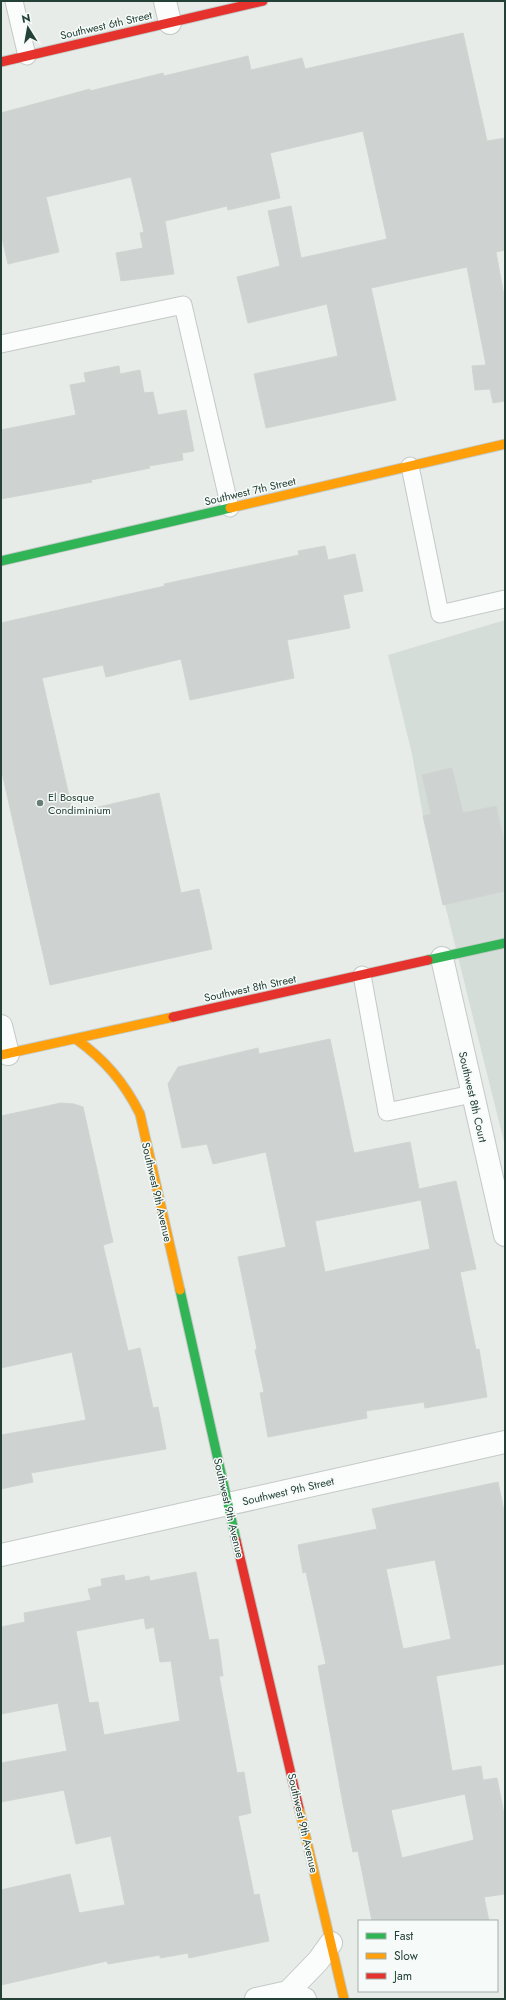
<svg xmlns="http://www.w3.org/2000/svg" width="506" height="2000" font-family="Jost,sans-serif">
	<rect width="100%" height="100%" fill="#e7ece9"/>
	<!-- built -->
	<path fill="#d5ddd9" d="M505 620V1146L423 816 412 754 388 655Z"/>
	<!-- building -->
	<path fill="#ced3d1" stroke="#d0d5d2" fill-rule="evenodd" d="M463 33 487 141 505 138V250L496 252 505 301V401L493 403 490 389 475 390 472 366 486 365 467 267 371 288 396 400 266 428 254 374 338 356 327 304 248 323 237 277 280 266 268 211 291 206 301 258 387 239 363 131 270 153 280 198 228 210 227 206 165 221 174 274 121 281 116 253 143 248 140 233 144 232 131 177 46 197 59 252 8 264 1 234V113L90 89V91L163 73 164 76 248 56 251 70 302 58 305 69Z
		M119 366 120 374 140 370 144 393 153 392 158 415 186 410 194 451 182 453 183 460 149 466 150 468 91 480 92 482 1 499V430L76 415 70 385 86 382 84 373Z
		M325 546 328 560 355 554 363 591 343 595 350 628 287 640 294 678 190 700 181 659 106 677 103 665 42 678 73 813 159 793 181 893 199 889 212 949 50 985 1 768V623L165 586 164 584 299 555 298 551Z
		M452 768 463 813 496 806 505 845V891L443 905 423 816 431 814 422 775Z
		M330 1039 354 1153 410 1142 419 1189 456 1181 476 1269 460 1272 476 1350 479 1349 487 1397 425 1408 424 1402 366 1411 367 1418 268 1437 260 1393 264 1392 255 1350 257 1349 238 1257 286 1247 266 1152 213 1164 207 1144 182 1148 168 1084 178 1067 258 1048 259 1054ZM421 1200 430 1249 325 1272 315 1221Z
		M61 1103 74 1104 83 1107 113 1242 103 1245 128 1351 140 1348 153 1408 158 1407 166 1449 31 1473 33 1482 1 1489V1435L86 1420 72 1352 1 1368V1116Z
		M498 1482 505 1516V1664L436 1676 452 1771 481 1766 483 1780 497 1778 505 1819V1894L484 1897 489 1921H372L358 1851 353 1852 343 1804 318 1666 326 1664 306 1572 303 1573 298 1545 377 1529 372 1509ZM435 1560 451 1639 403 1649 386 1569ZM465 1794 474 1840 402 1858 391 1810Z
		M196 1572 209 1640 218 1639 223 1676H219L237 1773 244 1772 251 1813 238 1816 254 1895 259 1894 269 1941 189 1958 188 1953 160 1958V1955L108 1964 107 1961 1 1985V1890L70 1874 79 1913 125 1905 111 1836 76 1844 64 1790 1 1802V1763L67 1751 58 1703 1 1714V1627L25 1622 24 1613 91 1600 88 1589 102 1586 101 1579 124 1575 125 1581 149 1576 150 1581ZM144 1618 146 1629 154 1627 160 1662 171 1661 180 1721 104 1735 98 1702 89 1703 76 1631Z"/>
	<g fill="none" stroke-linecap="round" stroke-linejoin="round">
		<!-- lane casing -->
		<g stroke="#c4c9c6" stroke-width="19">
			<path id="lane" d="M14 1 27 56
				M1 344 183 305 230 508
				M410 466 440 614 505 599
				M362 975 387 1112 472 1094"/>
		</g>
		<!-- street casing -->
		<g stroke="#c4c9c6" stroke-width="24">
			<path id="street" d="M165 1 170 23
				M442 958 505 1235
				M1 1026 8 1054
				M1 1555 505 1442
				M288 1992 318 1961 331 1943
				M256 1999 288 1992 305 1999"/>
		</g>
		<!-- fast casing -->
		<g stroke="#c2cac6" stroke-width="11">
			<path id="fast" d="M1 561 230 508
				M428 960 505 943
				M180 1290 236 1540"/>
		</g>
		<!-- slow casing -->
		<g stroke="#c2cac6" stroke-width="11">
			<path id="slow" d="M230 508 505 444
				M76 1039C105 1060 124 1082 140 1114L180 1290
				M1 1055 173 1017
				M299 1808 344 1999"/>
		</g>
		<!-- jam casing -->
		<g stroke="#c2cac6" stroke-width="11">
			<path id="jam" d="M1 62 263 1
				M173 1017 428 960
				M236 1540 299 1808"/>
		</g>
		<!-- lane -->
		<use href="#lane" stroke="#fbfcfc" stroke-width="17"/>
		<!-- street -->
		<use href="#street" stroke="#fbfcfc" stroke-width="22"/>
		<!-- fast -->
		<use href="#fast" stroke="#30b455" stroke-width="9"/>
		<!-- slow -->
		<use href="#slow" stroke="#ff9f0a" stroke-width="9"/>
		<!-- jam -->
		<use href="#jam" stroke="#e5322d" stroke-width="9"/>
	</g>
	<!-- markers -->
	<circle fill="#687d75" stroke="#f6faf8" stroke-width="1.5" cx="40" cy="803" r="4"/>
	<g text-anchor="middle" stroke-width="3" stroke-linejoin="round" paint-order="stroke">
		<!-- street labels -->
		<g font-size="11" fill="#244137" stroke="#f6faf8">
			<text transform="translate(106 25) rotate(-13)" y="4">Southwest 6th Street</text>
			<text transform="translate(250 491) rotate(-13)" y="4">Southwest 7th Street</text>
			<text transform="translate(250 988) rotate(-12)" y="4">Southwest 8th Street</text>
			<text transform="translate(473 1097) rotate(77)" y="4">Southwest 8th Court</text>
			<text transform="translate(157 1192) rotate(77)" y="4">Southwest 9th Avenue</text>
			<text transform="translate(288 1491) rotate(-13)" y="4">Southwest 9th Street</text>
			<text transform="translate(229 1508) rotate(77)" y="4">Southwest 9th Avenue</text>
			<text transform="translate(303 1823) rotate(77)" y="4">Southwest 9th Avenue</text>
		</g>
		<!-- poi labels -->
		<g font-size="11" fill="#244137" stroke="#f6faf8" text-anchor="start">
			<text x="48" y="801">El Bosque<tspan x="48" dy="13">Condiminium</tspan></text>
		</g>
	</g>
	<!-- border -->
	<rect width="506" height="2000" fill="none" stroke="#244137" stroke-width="4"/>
	<!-- legend -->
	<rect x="358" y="1920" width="140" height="72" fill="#f6faf8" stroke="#a2b0ab"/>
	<rect x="366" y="1933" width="20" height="6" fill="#30b455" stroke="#a2b0ab"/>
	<text x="394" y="1940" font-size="12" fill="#244137">Fast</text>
	<rect x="366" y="1953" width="20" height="6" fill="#ff9f0a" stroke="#a2b0ab"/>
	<text x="394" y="1960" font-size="12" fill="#244137">Slow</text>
	<rect x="366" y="1973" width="20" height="6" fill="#e5322d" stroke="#a2b0ab"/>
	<text x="394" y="1980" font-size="12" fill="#244137">Jam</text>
	<!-- north arrow -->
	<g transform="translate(28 28) rotate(349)" stroke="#f6faf8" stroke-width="3" paint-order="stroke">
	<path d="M0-3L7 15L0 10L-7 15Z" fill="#244137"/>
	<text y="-6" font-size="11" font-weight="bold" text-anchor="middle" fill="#244137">N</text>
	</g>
</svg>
